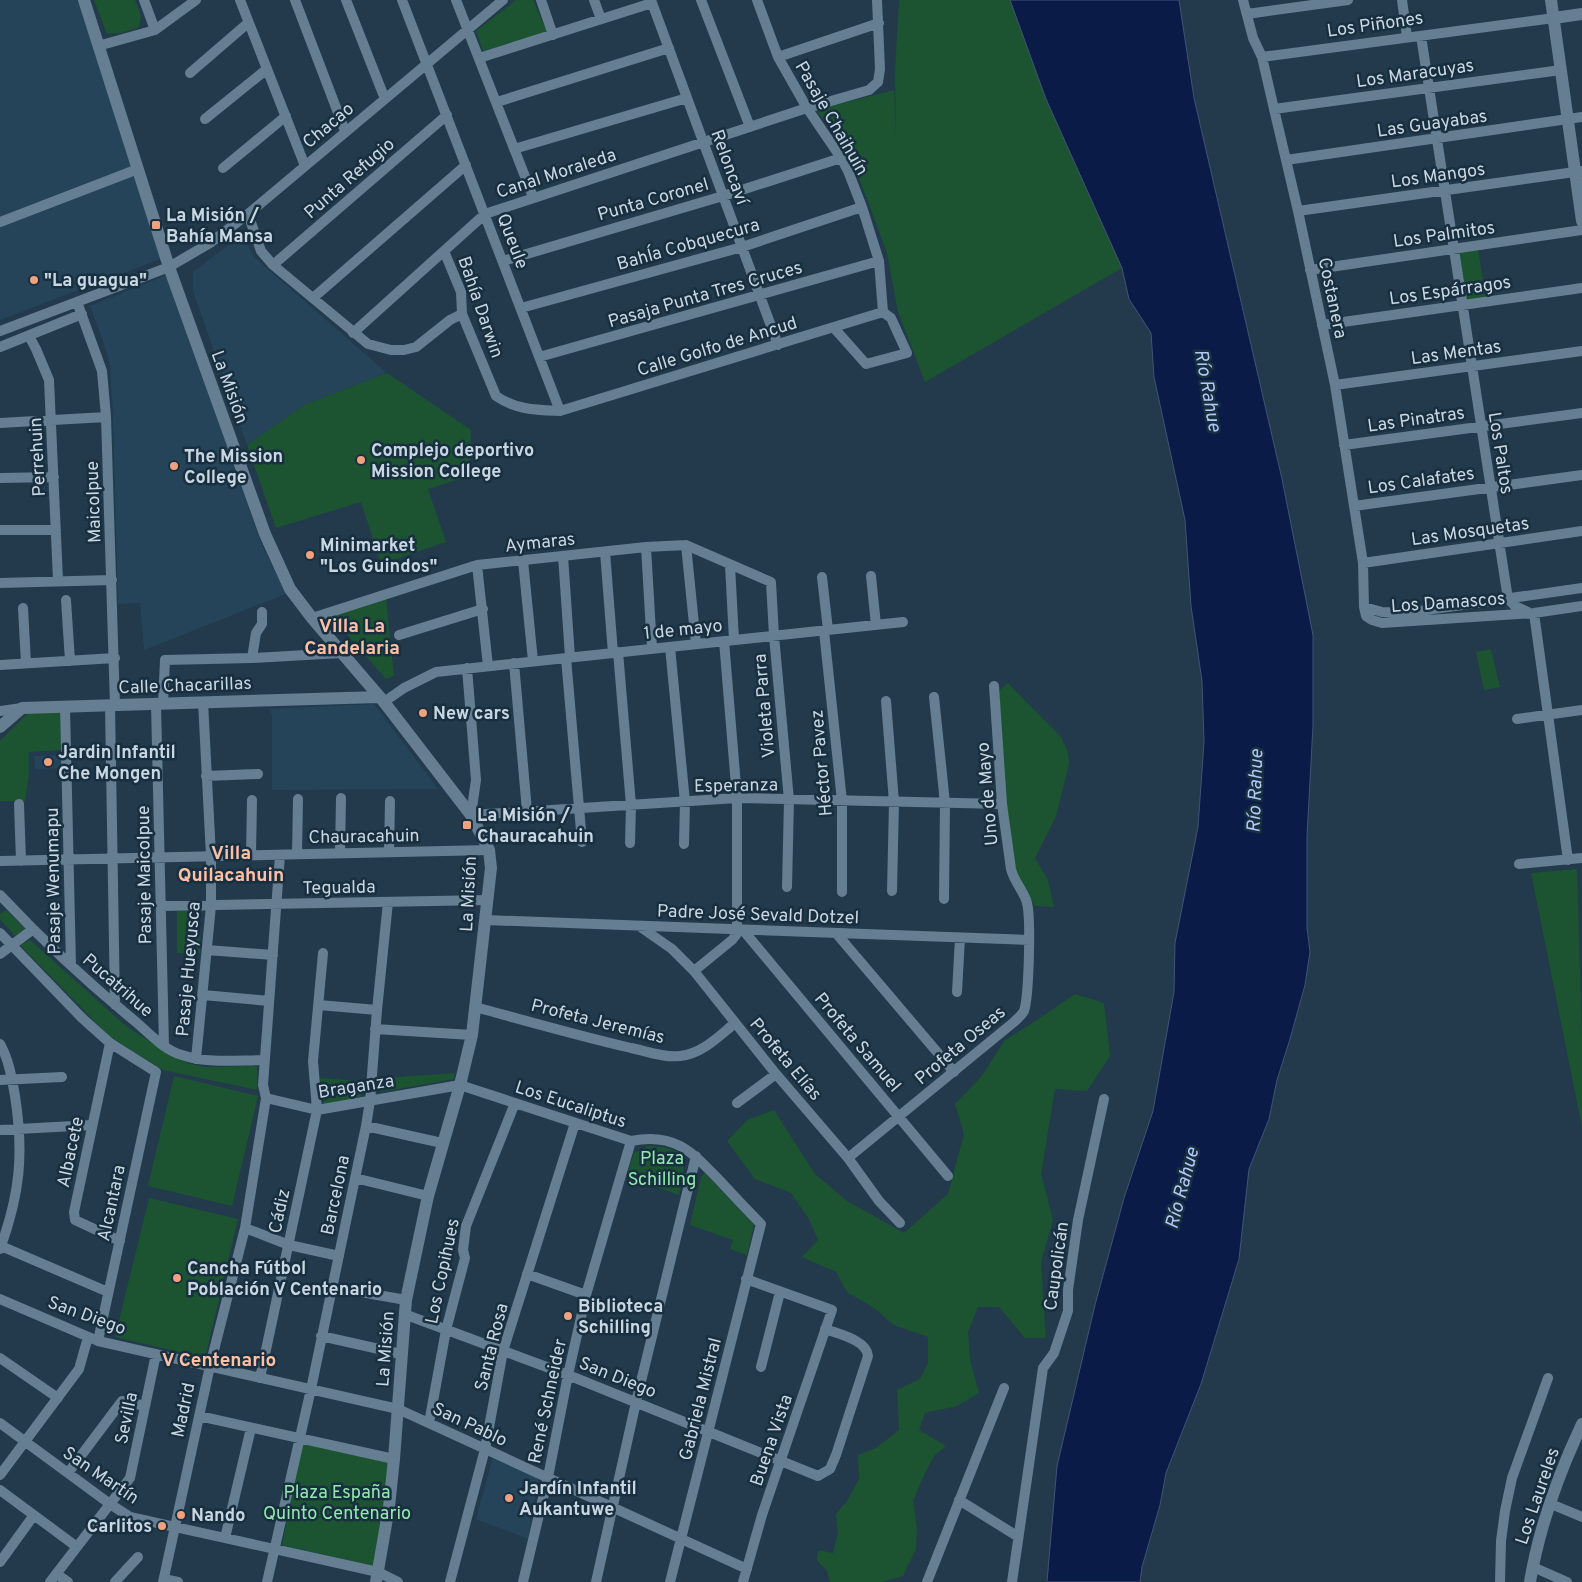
<svg xmlns="http://www.w3.org/2000/svg" width="1582" height="1582" font-family="Overpass,sans-serif">
	<rect width="100%" height="100%" fill="#223a4b"/>
	<!-- built -->
	<path fill="#25445a" d="M0 0H81L163 258 0 320Z
		M242 234 254 257 387 373 304 405 247 445 193 291V272Z
		M167 275 261 543 286 594 144 650 140 603 118 604 113 416 110 366 105 347 90 306Z
		M374 704 438 789 272 790V715L269 709Z
		M62 755V768L35 769 34 756Z
		M493 1457 539 1477 528 1539 476 1519Z"/>
	<!-- green -->
	<path fill="#1c5431" d="M94 0H135L141 16 139 27 121 33 107 34Z
		M516 0H533L547 32 483 51 476 31Z
		M899 0H1013L1122 268 925 382 898 312 887 253 851 156 816 110 894 90 896 138 895 72Z
		M1478 249 1486 300 1467 303 1458 252Z
		M387 373 471 430 469 476 428 489 446 542 381 564 361 502 276 528 247 445 304 405Z
		M386 598 394 676 386 679 331 616Z
		M1491 649 1500 687 1484 690 1476 652Z
		M1008 683 1061 737 1068 752 1069 764 1056 816 1035 858 1048 880 1054 907 1035 906 1016 874 1005 793 999 691Z
		M60 711 61 750 29 752V773L25 801H0V741L29 712Z
		M1577 869 1582 1038V1127L1531 873Z
		M6 910 25 929 15 936 0 919V914Z
		M177 911H199L200 953H177Z
		M30 940 126 1026 170 1055 190 1064 205 1067 257 1066V1090L163 1070 109 1036 20 945Z
		M1075 994 1104 1003 1110 1056 1087 1091 1055 1089 1041 1174 1053 1220 1041 1262 1046 1338H1025L999 1307H978L968 1332 970 1360 979 1393 957 1406 925 1413 919 1430 946 1446 934 1456 924 1475 913 1501 917 1527 916 1549 903 1576 882 1582H830L827 1571 817 1560 818 1550 833 1553 838 1533 836 1514 847 1501 859 1479 858 1455 876 1448 899 1430 897 1390 920 1379 928 1363V1337L894 1325 874 1308 847 1292 836 1272 802 1257 818 1240 809 1219 791 1193 755 1179 727 1141 747 1120 774 1110 815 1174 847 1201 904 1233 948 1194 964 1134 955 1104 981 1077 1005 1040 1028 1026Z
		M454 1073V1079L381 1092 383 1078Z
		M174 1076 258 1096 232 1206 148 1186Z
		M320 1078 361 1081V1097L324 1104Z
		M648 1146C660 1147 678 1147 685 1160L679 1195 626 1177 634 1153Z
		M705 1173 754 1225 747 1255 730 1249 733 1240 690 1225 701 1177Z
		M149 1198 238 1219 205 1358 115 1337Z
		M302 1441 391 1460 374 1566 282 1545Z"/>
	<!-- water -->
	<path fill="#0a1b48" stroke="#435376" d="M1010 0H1179L1194 98 1282 479 1313 635V726L1307 836V928L1310 952 1305 985 1290 1039 1277 1080 1269 1119 1249 1169 1239 1259 1201 1384 1166 1473 1160 1505 1142 1567 1140 1582H1047L1057 1466 1095 1305 1124 1198 1153 1111 1174 992 1175 943 1198 827 1204 742 1202 681 1191 606 1185 520 1154 377 1151 333 1129 299 1122 268 1046 99Z"/>
	<g fill="none" stroke-linecap="round" stroke-linejoin="round">
		<!-- minor -->
		<path stroke="#657e92" stroke-width="10" d="M144 0 155 30
			M240 0 305 166
			M295 0 345 131
			M346 0 385 99
			M402 0 560 411
			M456 0 533 197
			M541 0 553 35
			M594 0 601 19
			M651 0 778 345
			M701 0 750 127
			M757 0 778 57 807 108 841 158 848 171 862 207 879 261 883 312
			M1243 0 1253 38 1262 57 1274 109 1298 211 1335 385 1363 563 1364 607 1366 616 1372 620 1382 623 1534 613 1582 606
			M1402 0 1407 37
			M1247 14 1348 0
			M1421 36 1508 599 1515 606 1528 612
			M98 46 155 30 196 0
			M778 57 879 23
			M1262 57 1554 18
			M479 58 652 3
			M190 73 248 23
			M497 102 669 48
			M1274 109 1561 70
			M205 119 267 69
			M514 149 687 98
			M1286 160 1582 117
			M223 168 286 116
			M1298 211 1582 171
			M248 214 261 251 273 265 368 344 391 350H404L416 347 450 320 462 314
			M0 222 138 169
			M444 251 461 292 462 314 496 396C516 410 537 410 560 411L883 312
			M503 261 723 196 841 158
			M273 265 447 115
			M1310 270 1582 230
			M313 298 466 165
			M77 302 102 371 106 417 115 705
			M521 308 742 247 862 207
			M1322 325 1582 288
			M834 328 866 364 907 353 891 318 883 312
			M0 331 169 267 210 243 248 214 503 0
			M353 333 485 214 807 108 869 90 878 82 880 69 877 0
			M29 336 36 349 49 380 58 580
			M0 347 82 314
			M539 357 879 261
			M1335 385 1582 351
			M0 423 106 417
			M1344 445 1582 413
			M0 478 54 477
			M1354 506 1582 475
			M0 530H56
			M686 545 696 644
			M646 547 652 649
			M605 552 613 653
			M563 556 570 657
			M523 561 533 661
			M1363 563 1582 531
			M477 565 488 666
			M730 565 734 640
			M871 576 876 625
			M822 577 828 630
			M0 583 112 580
			M66 600 70 661
			M1364 607 1382 612 1405 613 1582 588
			M23 608 26 663
			M1534 613 1568 860
			M312 618 477 565 646 547 686 545 771 582 774 636 789 800 787 887
			M824 631 842 801V892
			M399 635 483 609
			M670 647 685 802 684 844
			M618 652 631 805 630 843
			M252 658 256 633 262 624V612
			M566 658 582 842
			M514 663 527 811
			M0 665 115 658
			M467 668 476 780 471 815 737 798 1002 804
			M934 697 945 803 944 899
			M886 701 894 802 892 891
			M384 702 404 688 436 672 903 622
			M156 704 164 1046
			M163 704 165 660 252 658 341 653
			M110 705 115 1005
			M65 707 71 965
			M0 711 22 708
			M1517 719 1582 710
			M206 776 258 774
			M19 804 21 861
			M389 852 390 801
			M340 853 341 798
			M297 854 298 799
			M251 855 252 800
			M280 855 263 1085 266 1098 317 1110 460 1085 631 1141C675 1132 692 1152 721 1182 734 1196 747 1210 761 1224L670 1582
			M0 861 489 850
			M1519 864 1582 858
			M0 895C42 940 88 983 136 1022 150 1034 164 1050 182 1055 208 1064 238 1060 265 1060
			M161 906 488 900
			M486 920 1029 940
			M639 926 672 949 694 971 776 1074 848 1158 879 1201 900 1223
			M743 930 948 1176
			M0 933 82 1018 110 1043 156 1072 98 1341
			M836 933 954 1072
			M207 950 273 955
			M0 954 32 930
			M694 971 732 940 736 935 737 930V798L724 641
			M957 992 960 938
			M203 995 269 1001
			M319 1005 377 1010
			M475 1007C527 1021 579 1036 631 1048 646 1051 664 1058 680 1056 702 1054 719 1036 735 1023
			M375 1029 472 1035
			M110 1043 74 1212 75 1220 120 1241
			M0 1044C9 1060 12 1079 15 1096 24 1154 20 1194 0 1249
			M196 1059 211 906V856L203 702
			M0 1080 62 1077
			M737 1103 776 1074
			M366 1126 442 1143
			M0 1130 92 1125
			M848 1158 1014 1022C1017 1019 1022 1015 1024 1011 1029 996 1031 919 1027 903 1024 891 1014 882 1011 869L1002 804 994 686
			M355 1178 428 1196
			M245 1228 289 1245 339 1256
			M1 1246 108 1292
			M527 1274 586 1295
			M332 1287 406 1300
			M0 1299 98 1341 398 1409 747 1569
			M404 1314 568 1375 818 1476 830 1469 836 1455 868 1356C867 1340 838 1334 825 1329
			M321 1336 401 1354
			M0 1358 58 1398
			M761 1367 780 1292
			M260 1378 317 1110 313 1061 323 953
			M199 1416 394 1459
			M0 1423 110 1504 130 1517 378 1572 398 1582
			M429 1423 446 1330 465 1258 463 1250 466 1226 515 1103
			M68 1473 122 1401 145 1406
			M0 1475 79 1369 88 1337
			M0 1490 77 1547
			M959 1500 1017 1536
			M1551 1504 1582 1517
			M225 1538 251 1428
			M0 1562 34 1515
			M1533 1567 1567 1582
			M56 1574 68 1582
			M164 1579 178 1582
			M50 1582 130 1478 156 1354
			M115 1582 138 1557
			M163 1582 210 1366 245 1228 266 1098
			M267 1582 311 1389 366 1126 370 1101 377 1010 388 902
			M450 1582 485 1449 503 1351 575 1123
			M523 1582 548 1477 568 1375 586 1295 631 1141
			M596 1582 636 1402 696 1156
			M743 1582 762 1515 832 1310 746 1279
			M927 1582 1004 1388
			M1012 1582 1043 1368 1054 1353 1068 1311V1290L1078 1220 1104 1099
			M1500 1582 1501 1541 1505 1511 1512 1478 1548 1378"/>
		<!-- tertiary -->
		<path stroke="#657e92" stroke-width="12" d="M84 0 169 267 265 534 290 589 312 618 384 702 471 815 489 850 491 868 472 1035 460 1085 428 1196 406 1300 394 1459 389 1507 376 1582
			M1551 0 1582 221
			M1554 18 1582 14
			M0 727 22 708 379 697
			M1530 1582C1539 1528 1559 1473 1582 1424"/>
	</g>
	<!-- markers -->
	<g fill="#f1a17d" stroke="#182f40" stroke-width="2">
		<rect x="151" y="220" width="10" height="10" rx="2.5"/>
		<circle cx="34" cy="280" r="5"/>
		<circle cx="361" cy="460" r="5"/>
		<circle cx="174" cy="466" r="5"/>
		<circle cx="310" cy="555" r="5"/>
		<circle cx="423" cy="713" r="5"/>
		<circle cx="48" cy="762" r="5"/>
		<rect x="462" y="820" width="10" height="10" rx="2.5"/>
		<circle cx="177" cy="1278" r="5"/>
		<circle cx="568" cy="1316" r="5"/>
		<circle cx="509" cy="1498" r="5"/>
		<circle cx="181" cy="1515" r="5"/>
		<circle cx="162" cy="1526" r="5"/>
	</g>
	<g text-anchor="middle" stroke-width="5" stroke-linejoin="round" paint-order="stroke">
		<!-- street labels -->
		<g font-size="18" fill="#c9d7e2" stroke="#182f40">
			<text transform="translate(1375 24) rotate(-8)" y="6">Los Piñones</text>
			<text transform="translate(1415 73) rotate(-8)" y="6">Los Maracuyas</text>
			<text transform="translate(832 118) rotate(60)" y="6">Pasaje Chaihuín</text>
			<text transform="translate(1432 123) rotate(-8)" y="6">Las Guayabas</text>
			<text transform="translate(328 125) rotate(-40)" y="6">Chacao</text>
			<text transform="translate(730 167) rotate(70)" y="6">Reloncaví</text>
			<text transform="translate(556 173) rotate(-18)" y="6">Canal Moraleda</text>
			<text transform="translate(1438 175) rotate(-8)" y="6">Los Mangos</text>
			<text transform="translate(349 178) rotate(-41)" y="6">Punta Refugio</text>
			<text transform="translate(653 199) rotate(-16)" y="6">Punta Coronel</text>
			<text transform="translate(1444 234) rotate(-8)" y="6">Los Palmitos</text>
			<text transform="translate(513 241) rotate(69)" y="6">Queule</text>
			<text transform="translate(688 244) rotate(-16)" y="6">BahÍa Cobquecura</text>
			<text transform="translate(1450 290) rotate(-8)" y="6">Los Espárragos</text>
			<text transform="translate(705 294) rotate(-16)" y="6">Pasaja Punta Tres Cruces</text>
			<text transform="translate(1333 298) rotate(78)" y="6">Costanera</text>
			<text transform="translate(481 307) rotate(71)" y="6">Bahía Darwin</text>
			<text transform="translate(717 346) rotate(-17)" y="6">Calle Golfo de Ancud</text>
			<text transform="translate(1456 352) rotate(-8)" y="6">Las Mentas</text>
			<text transform="translate(230 387) rotate(70)" y="6">La Misión</text>
			<text transform="translate(1416 419) rotate(-8)" y="6">Las Pinatras</text>
			<text transform="translate(1501 453) rotate(81)" y="6">Los Paltos</text>
			<text transform="translate(37 457) rotate(-93)" y="6">Perrehuin</text>
			<text transform="translate(1421 480) rotate(-8)" y="6">Los Calafates</text>
			<text transform="translate(93 502) rotate(-92)" y="6">Maicolpue</text>
			<text transform="translate(1470 531) rotate(-8)" y="6">Las Mosquetas</text>
			<text transform="translate(540 542) rotate(-6)" y="6">Aymaras</text>
			<text transform="translate(1448 602) rotate(-4)" y="6">Los Damascos</text>
			<text transform="translate(683 629) rotate(-6)" y="6">1 de mayo</text>
			<text transform="translate(185 685) rotate(-2)" y="6">Calle Chacarillas</text>
			<text transform="translate(764 706) rotate(-95)" y="6">Violeta Parra</text>
			<text transform="translate(821 763) rotate(-95)" y="6">Héctor Pavez</text>
			<text transform="translate(736 785) rotate(-1)" y="6">Esperanza</text>
			<text transform="translate(987 794) rotate(-95)" y="6">Uno de Mayo</text>
			<text transform="translate(364 836) rotate(-1)" y="6">Chauracahuin</text>
			<text transform="translate(144 875) rotate(-91)" y="6">Pasaje Maicolpue</text>
			<text transform="translate(53 881) rotate(-91)" y="6">Pasaje Wenumapu</text>
			<text transform="translate(339 887) rotate(-1)" y="6">Tegualda</text>
			<text transform="translate(468 894) rotate(-87)" y="6">La Misión</text>
			<text transform="translate(758 914) rotate(2)" y="6">Padre José Sevald Dotzel</text>
			<text transform="translate(188 969) rotate(-85)" y="6">Pasaje Hueyusca</text>
			<text transform="translate(118 985) rotate(41)" y="6">Pucatrihue</text>
			<text transform="translate(598 1021) rotate(14)" y="6">Profeta Jeremías</text>
			<text transform="translate(858 1042) rotate(50)" y="6">Profeta Samuel</text>
			<text transform="translate(960 1045) rotate(-40)" y="6">Profeta Oseas</text>
			<text transform="translate(786 1059) rotate(50)" y="6">Profeta Elías</text>
			<text transform="translate(356 1086) rotate(-9)" y="6">Braganza</text>
			<text transform="translate(571 1104) rotate(18)" y="6">Los Eucaliptus</text>
			<text transform="translate(70 1152) rotate(-78)" y="6">Albacete</text>
			<text transform="translate(335 1195) rotate(-78)" y="6">Barcelona</text>
			<text transform="translate(111 1203) rotate(-78)" y="6">Alcantara</text>
			<text transform="translate(279 1211) rotate(-78)" y="6">Cádiz</text>
			<text transform="translate(1056 1266) rotate(-82)" y="6">Caupolicán</text>
			<text transform="translate(442 1271) rotate(-78)" y="6">Los Copihues</text>
			<text transform="translate(87 1315) rotate(20)" y="6">San Diego</text>
			<text transform="translate(491 1347) rotate(-76)" y="6">Santa Rosa</text>
			<text transform="translate(385 1349) rotate(-86)" y="6">La Misión</text>
			<text transform="translate(618 1377) rotate(22)" y="6">San Diego</text>
			<text transform="translate(700 1399) rotate(-76)" y="6">Gabriela Mistral</text>
			<text transform="translate(547 1401) rotate(-78)" y="6">René Schneider</text>
			<text transform="translate(183 1410) rotate(-78)" y="6">Madrid</text>
			<text transform="translate(126 1418) rotate(-78)" y="6">Sevilla</text>
			<text transform="translate(470 1424) rotate(25)" y="6">San Pablo</text>
			<text transform="translate(771 1440) rotate(-71)" y="6">Buena Vista</text>
			<text transform="translate(101 1475) rotate(34)" y="6">San Martín</text>
			<text transform="translate(1537 1496) rotate(-71)" y="6">Los Laureles</text>
		</g>
		<!-- poi labels -->
		<g font-size="18" font-weight="bold" fill="#c9d7e2" stroke="#182f40" text-anchor="start">
			<text x="166" y="221">La Misión /<tspan x="166" dy="21">Bahía Mansa</tspan></text>
			<text x="44" y="286">"La guagua"</text>
			<text x="371" y="456">Complejo deportivo<tspan x="371" dy="21">Mission College</tspan></text>
			<text x="184" y="462">The Mission<tspan x="184" dy="21">College</tspan></text>
			<text x="320" y="551">Minimarket<tspan x="320" dy="21">"Los Guindos"</tspan></text>
			<text x="433" y="719">New cars</text>
			<text x="58" y="758">Jardin Infantil<tspan x="58" dy="21">Che Mongen</tspan></text>
			<text x="477" y="821">La Misión /<tspan x="477" dy="21">Chauracahuin</tspan></text>
			<text x="187" y="1274">Cancha Fútbol<tspan x="187" dy="21">Población V Centenario</tspan></text>
			<text x="578" y="1312">Biblioteca<tspan x="578" dy="21">Schilling</tspan></text>
			<text x="519" y="1494">Jardín Infantil<tspan x="519" dy="21">Aukantuwe</tspan></text>
			<text x="191" y="1521">Nando</text>
			<text x="152" y="1532" text-anchor="end">Carlitos</text>
		</g>
		<!-- park labels -->
		<g font-size="18" fill="#95e9ae" stroke="#182f40">
			<text x="662" y="1164">Plaza<tspan x="662" dy="21">Schilling</tspan></text>
			<text x="337" y="1498">Plaza España<tspan x="337" dy="21">Quinto Centenario</tspan></text>
		</g>
		<!-- water labels -->
		<g font-size="19" font-style="italic" fill="#b2c9f7" stroke="#182f40">
			<text transform="translate(1209 390) rotate(80)" y="7">Río Rahue</text>
			<text transform="translate(1254 791) rotate(-88)" y="7">Río Rahue</text>
			<text transform="translate(1181 1188) rotate(-75)" y="7">Río Rahue</text>
		</g>
		<!-- neighbourhood labels -->
		<g font-size="19" font-weight="bold" fill="#ffc1a6" stroke="#182f40">
			<text x="352" y="632">Villa La<tspan x="352" dy="22">Candelaria</tspan></text>
			<text x="231" y="859">Villa<tspan x="231" dy="22">Quilacahuin</tspan></text>
			<text x="219" y="1366">V Centenario</text>
		</g>
	</g>
</svg>
